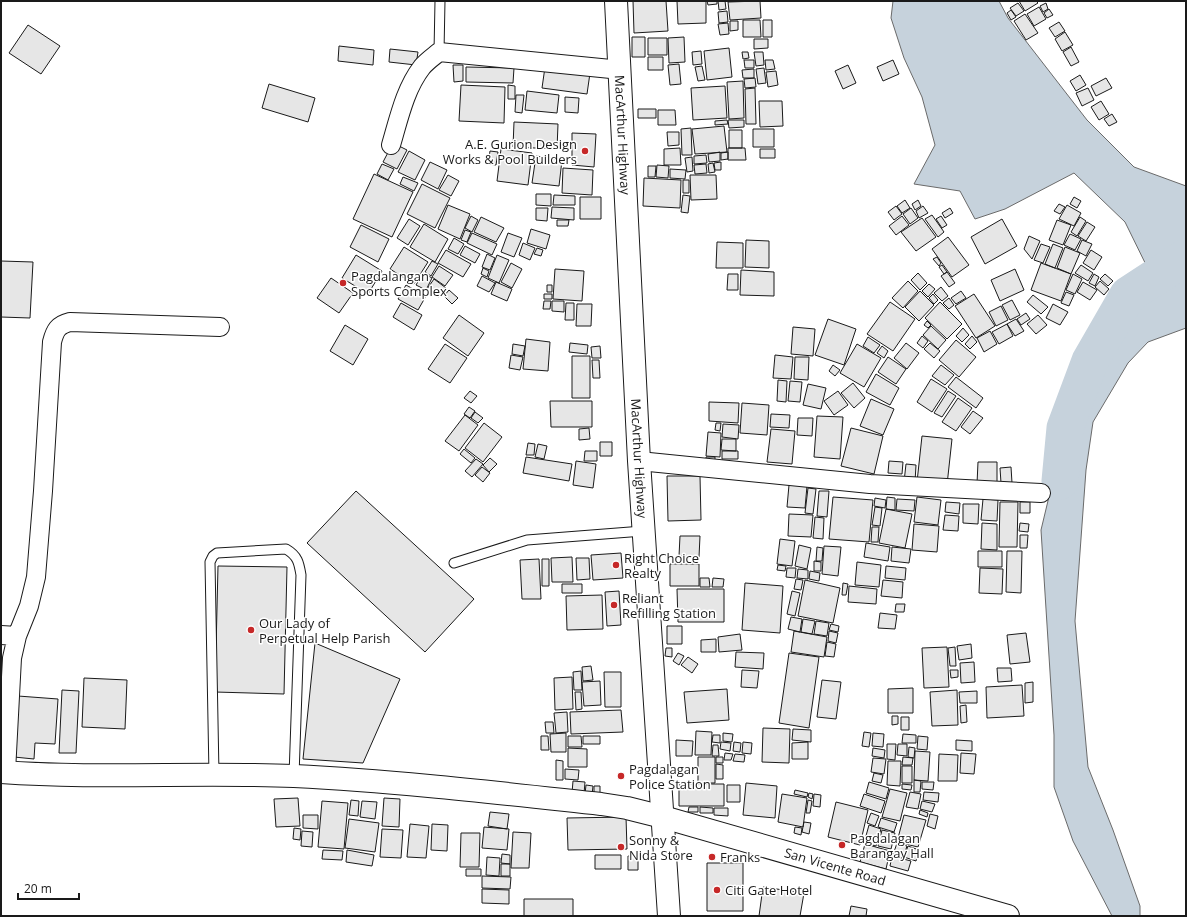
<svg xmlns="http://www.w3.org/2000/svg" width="1187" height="917" font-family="'Open Sans',sans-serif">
	<rect width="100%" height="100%" fill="#fff"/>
	<!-- water -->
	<path fill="#c6d2dc" stroke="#6a6a6a" d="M893 1H999L1008 18 1087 120 1134 167 1186 186V328L1148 342 1128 363 1093 422 1086 470 1075 621 1088 767 1113 830 1140 906V916H1112L1073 841 1054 787V735L1041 530 1069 413 1092 357 1119 308 1153 279 1125 222 1074 173 1005 209 975 219 960 191 914 184 935 145 922 97 904 58 891 18Z"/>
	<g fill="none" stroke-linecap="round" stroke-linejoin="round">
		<!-- river -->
		<path stroke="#c6d2dc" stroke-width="37" d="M1060 481 1065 428 1090 361 1128 295 1186 257"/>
	</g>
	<!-- building -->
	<path fill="#e6e6e6" stroke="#1a1a1a" d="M633 1H666L668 31 634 33Z
		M677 1H706V23L678 24Z
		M707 1H717V4L708 5Z
		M718 1H725L726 9 719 10Z
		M760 1 761 18 730 20 728 2Z
		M1019 1H1036L1038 3 1025 11Z
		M1018 3 1024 11 1016 16 1010 8Z
		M1046 3 1048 9 1043 12 1040 6Z
		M1039 7 1046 19 1034 26 1027 14Z
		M1049 9 1053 15 1047 18 1044 13Z
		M1011 10 1016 17 1011 20 1007 13Z
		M727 11 728 22 719 23 718 12Z
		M1025 14 1038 33 1026 40 1014 21Z
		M743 20H760L761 37H743Z
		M763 20H772V37H763Z
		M730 21H738V30L730 31Z
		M1059 22 1065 31 1055 37 1049 28Z
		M728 23 729 34 720 35 718 24Z
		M28 25 60 46 41 74 9 53Z
		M1065 32 1073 45 1062 51 1055 39Z
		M632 37H645V57H632Z
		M684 37 685 62 669 63 668 38Z
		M648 38H667V55H648Z
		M754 39H768V48L754 49Z
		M339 46 374 50 373 65 338 61Z
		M1071 47 1079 62 1071 66 1063 52Z
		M729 48 732 77 707 80 704 51Z
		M390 49 418 52 416 65 389 62Z
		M701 51 702 64 693 65 692 52Z
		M742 52H748L749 58 743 59Z
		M754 52H763L764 65 756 66Z
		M648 57H663V70H648Z
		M744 60H754V68H745Z
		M765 60H773L775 69 766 70Z
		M893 60 899 74 883 81 877 67Z
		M679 64 681 84 670 85 668 65Z
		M453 65H463V81L454 82Z
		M848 65 856 83 843 89 835 71Z
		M702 66 705 80 698 81 695 67Z
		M466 67 514 68 513 83 466 82Z
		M545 67 590 73 587 94 542 88Z
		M764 68 766 83 758 84 756 69Z
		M754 69V78H743L742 70Z
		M776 71 778 85 768 87 766 72Z
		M1080 75 1086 85 1076 91 1070 81Z
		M755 78 756 87 745 88 744 79Z
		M1106 78 1112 88 1096 96 1091 86Z
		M743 81 744 118 729 119 727 82Z
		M269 84 315 98 308 122 262 108Z
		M461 85 505 87 504 123 459 121Z
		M508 85 515 86V99H508Z
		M725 86 727 118 693 120 691 88Z
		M755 88 756 124H746L745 89Z
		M1088 88 1094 100 1082 106 1076 93Z
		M527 91 559 95 557 113 525 110Z
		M516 95H524L522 113 515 112Z
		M565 97 579 98 578 113 565 112Z
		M759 101H782L783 126 760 127Z
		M1101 101 1109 114 1099 120 1091 107Z
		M638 109H656V118H638Z
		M658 110H675L676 125H658Z
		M1112 114 1117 122 1109 126 1104 119Z
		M727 120 728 124 715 125V121Z
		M728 120H744V127L729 128Z
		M514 122 558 124 557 149 513 147Z
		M724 126 727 152 695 154 692 129Z
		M691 128 692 155H682L681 129Z
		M753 129H774V147H753Z
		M729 130H742V148H729Z
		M667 132H679V145L668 146Z
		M572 133 596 134 594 167 572 165Z
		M393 143 407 150 397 169 383 162Z
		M680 148 681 165H664V149Z
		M728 148H745L746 160H728Z
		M501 149 532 153 528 185 497 181Z
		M760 149H775V158H760Z
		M409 151 425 160 415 180 398 172Z
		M490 151 498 152 496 165 488 164Z
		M720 152V161L709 162 708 154Z
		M728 152V159L721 160V153Z
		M706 155 707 163 694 164V156Z
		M536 156 562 160 559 186 532 183Z
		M692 157 693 171 687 172 685 158Z
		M430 162 447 170 438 189 421 180Z
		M721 162V170H715L714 163Z
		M713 163 715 172 709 173 708 164Z
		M382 164 394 169 388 180 377 174Z
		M706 164 707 173 695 174 694 165Z
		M657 165 669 166 668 178 656 177Z
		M648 166H656L655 177H648Z
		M563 168 593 170 592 195 562 193Z
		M670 169 686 170 685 179 670 178Z
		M374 174 413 192 392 237 353 219Z
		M448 175 459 181 451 196 439 190Z
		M690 175H716L717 199 691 200Z
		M403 177 418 183 414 191 400 184Z
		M644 178 681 180 680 208 643 206Z
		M683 180H689V193H683Z
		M422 184 450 198 435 228 407 214Z
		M536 194H551V206L536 205Z
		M554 195 575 196V205H553Z
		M683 195 690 196 688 213 681 212Z
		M580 197H601V219H580Z
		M1074 197 1081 201 1077 208 1070 204Z
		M905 200 910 208 902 213 897 206Z
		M918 200 921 206 915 210 912 204Z
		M1059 204 1065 207 1060 214 1054 211Z
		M448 205 470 214 460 239 438 229Z
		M1067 205 1081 213 1074 226 1059 219Z
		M896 206 902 214 894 220 888 212Z
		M923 206 928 213 919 218 916 211Z
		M552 207 574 208V220L551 218Z
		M536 208H548L547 221 536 220Z
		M911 208 918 218 910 224 903 214Z
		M950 208 953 213 945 218 942 213Z
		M932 215 944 232 938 237 925 219Z
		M471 216 478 220 472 232 465 228Z
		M902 216 909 225 896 235 889 226Z
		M941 216 947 225 942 228 936 219Z
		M481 217 504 228 496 242 474 232Z
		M1080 217 1086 221 1077 236 1071 232Z
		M922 218 936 237 916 251 901 232Z
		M409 219 420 226 408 245 397 238Z
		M1002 219 1017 246 985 264 971 237Z
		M557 220H569L568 226H557Z
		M1057 220 1071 225 1063 245 1049 240Z
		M1087 222 1095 227 1086 241 1078 236Z
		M424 224 448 239 435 262 410 247Z
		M361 225 389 239 378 262 350 247Z
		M531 229 550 235 546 249 527 243Z
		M465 230 471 232 467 242 461 240Z
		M472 233 497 244 492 255 467 243Z
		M508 233 522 238 514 257 501 252Z
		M1070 234 1081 239 1075 250 1064 245Z
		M1029 236 1040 241 1032 259 1024 249Z
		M948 237 969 265 952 277 932 249Z
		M454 238 464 244 458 254 448 249Z
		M746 240 769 241V268L745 267Z
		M1082 240 1092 244 1086 256 1077 251Z
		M717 242 743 243V268H716Z
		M523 243 535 248 530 260 519 255Z
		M1041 244 1050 247 1043 263 1034 260Z
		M1053 244 1063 248 1055 268 1045 264Z
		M465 246 480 254 475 263 460 255Z
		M404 247 428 262 414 284 390 269Z
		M1065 247 1080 253 1071 274 1057 268Z
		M537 248 543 250 541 256 534 254Z
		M446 250 471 264 463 277 438 263Z
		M1091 250 1102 257 1094 270 1083 263Z
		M487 254 495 258 490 270 482 267Z
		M356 255 382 271 368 294 342 278Z
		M497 255 509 260 499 283 488 278Z
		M937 257 941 263 939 266 933 259Z
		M1 261 33 262 30 318 1 317Z
		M432 261 438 264 431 276 425 272Z
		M511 263 522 269 512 288 501 282Z
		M1041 263 1071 274 1061 301 1031 290Z
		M942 265 947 272 944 274 939 267Z
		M1081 265 1093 273 1088 281 1075 273Z
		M439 266 453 275 445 286 432 277Z
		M483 268 489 271 487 277 481 274Z
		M555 269 584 271 582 301 553 299Z
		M1015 269 1024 290 1000 301 991 280Z
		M741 270 774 272V296L740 295Z
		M947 272 955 283 949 287 941 276Z
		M423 273 432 278 426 290 416 285Z
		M918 273 927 283 920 290 911 280Z
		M728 274H738V290H727Z
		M1073 274 1082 279 1075 294 1066 290Z
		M1094 274 1099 277 1095 286 1089 283Z
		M1105 274 1113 281 1108 286 1100 279Z
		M482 276 495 283 489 292 477 286Z
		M331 278 353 293 339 313 317 298Z
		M434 279 446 288 439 297 427 289Z
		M908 281 918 291 903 308 892 298Z
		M1100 281 1109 289 1104 295 1095 287Z
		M496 282 512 289 507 301 491 294Z
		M1083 282 1097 290 1090 300 1077 292Z
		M929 284 935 289 928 297 922 291Z
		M406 285 426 296 418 310 398 299Z
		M547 285H552V292H547Z
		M941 287 948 296 942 301 934 293Z
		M449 290 458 298 452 304 444 296Z
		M920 291 934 305 919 321 905 307Z
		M961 291 966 298 956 304 951 298Z
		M1066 292 1074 295 1069 306 1061 303Z
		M544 294H552V299H544Z
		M933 294 938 300 934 304 929 298Z
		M974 294 995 326 976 338 955 306Z
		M1033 295 1048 307 1041 314 1027 302Z
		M949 298 954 305 949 309 943 303Z
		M1012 300 1020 315 1010 320 1002 305Z
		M544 301H551L550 309H543Z
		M552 301H564V312L552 311Z
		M890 302 915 319 893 351 867 334Z
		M940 302 962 324 947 339 925 318Z
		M401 303 422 315 414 330 393 317Z
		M566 303H574V320H565Z
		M577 304H592L591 326H576Z
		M1053 304 1068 312 1060 325 1046 318Z
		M1001 306 1008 320 996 326 989 312Z
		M1026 313 1030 319 1021 325 1017 319Z
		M459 315 484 333 468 356 443 338Z
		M1038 315 1047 325 1036 334 1027 324Z
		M828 319 856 329 844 365 815 355Z
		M1016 319 1024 331 1015 336 1007 324Z
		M927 321 931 325 928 328 924 325Z
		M1007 324 1013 336 999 344 992 332Z
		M345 325 368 339 353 365 330 351Z
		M931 326 946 340 938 349 923 335Z
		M793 327 815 329 813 356 791 354Z
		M963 328 969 335 962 342 956 336Z
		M990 331 997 344 984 352 977 338Z
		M922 336 928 341 923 348 917 343Z
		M972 336 977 342 970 349 965 344Z
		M868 337 880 345 874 353 863 346Z
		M526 339 550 342 548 371 523 369Z
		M956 340 976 357 959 377 939 360Z
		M570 343 588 345 587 354 569 352Z
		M906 343 919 353 907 369 894 358Z
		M930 343 940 351 934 358 924 349Z
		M445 344 467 358 450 383 428 369Z
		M513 344 525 346 523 356 512 354Z
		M857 344 881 358 864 387 840 373Z
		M600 346 601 358H592L591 347Z
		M882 346 888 351 884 358 877 353Z
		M511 355 523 357 520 370 509 368Z
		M775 355 793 357 791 379 773 378Z
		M572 356H590V398H572Z
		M795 357H809L808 380 794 379Z
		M888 357 906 369 896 384 878 372Z
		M592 360H599L600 378H593Z
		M833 365 840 370 835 376 829 371Z
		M941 365 954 375 945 385 932 376Z
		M876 374 899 388 890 405 866 392Z
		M956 377 983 398 976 408 948 387Z
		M931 379 947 389 932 412 917 402Z
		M778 380 787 381 786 402 777 401Z
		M790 381 802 382 800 402 788 401Z
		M853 383 865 398 854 408 841 393Z
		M808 384 826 388 821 409 803 405Z
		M470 391 477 396 471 403 464 398Z
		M838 391 848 405 834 415 824 401Z
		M948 391 956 396 942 417 934 413Z
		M958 398 972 408 956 431 942 422Z
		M871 399 894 409 883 435 860 426Z
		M550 401H592V427H551Z
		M709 402 739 403 738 423 709 421Z
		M742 403 769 405 767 435 740 433Z
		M469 407 475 411 470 418 464 414Z
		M973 411 983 418 970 434 961 427Z
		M475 412 483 418 478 423 471 418Z
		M771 414 790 415 789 428 770 427Z
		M465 415 478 425 459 451 445 441Z
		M817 416 843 417 840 459 814 457Z
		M798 418H813L812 436 797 435Z
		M484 423 502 437 483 462 465 448Z
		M716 423H721L720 431 715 430Z
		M723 424 739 425 738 439 722 437Z
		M589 428 590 439 579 440V429Z
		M851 428 883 436 874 474 841 466Z
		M771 429 795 431 792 464 767 462Z
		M708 432 721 433 720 457 706 456Z
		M922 436 952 439 947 485 917 482Z
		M722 439H736V451L721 450Z
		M600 442H612V456H600Z
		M528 443 535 444 534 455H526Z
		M538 444 547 446 544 459 535 457Z
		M464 449 475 458 471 463 460 454Z
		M585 451H597V461H584Z
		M722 451H738V459H722Z
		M526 457 572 464 569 481 523 473Z
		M706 457H715V464L706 463Z
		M490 458 497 464 489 472 483 465Z
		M476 459 483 464 472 477 465 471Z
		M576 461 596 464 593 488 573 485Z
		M889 461 903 462 902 474 888 473Z
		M978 462H997V485L977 484Z
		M906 464 916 465 915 482H904Z
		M482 467 490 473 483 482 475 475Z
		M1011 467 1012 483H1001L1000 468Z
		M667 476H700L701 520 668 521Z
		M789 485 807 486 805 508 787 507Z
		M808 488 816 489 813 514 805 513Z
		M356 491 474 599 425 652 307 543Z
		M819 491H829L827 517 817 516Z
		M833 497 873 500 869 542 829 539Z
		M887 497 895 498V510L886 509Z
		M917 497 941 500 938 525 914 522Z
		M875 498 886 500 885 508 874 506Z
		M897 499 915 500 914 511 896 510Z
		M983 499 998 500 997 521 981 520Z
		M946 502 960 503 959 514 945 512Z
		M1000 502H1018L1017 547H999Z
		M1020 502H1030V513H1020Z
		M963 504H979L978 524 963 523Z
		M875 507 882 508 880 526 872 525Z
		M886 509 912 514 905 548 879 543Z
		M789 514 813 515 811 537 788 536Z
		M945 515 959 516 958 531 943 530Z
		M815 517 824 518 823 539 813 538Z
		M982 523 997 524V550L981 549Z
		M1020 523 1029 524 1028 532 1019 531Z
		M914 524 939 526 937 552 912 550Z
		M872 527H879L878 542H871Z
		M1020 535H1028L1027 548H1020Z
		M680 536H700L699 557 679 556Z
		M780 539 795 541 792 566 777 564Z
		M866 543 890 547 888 561 864 557Z
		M799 545 811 548 807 569 795 566Z
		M824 546 841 547 838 576 822 574Z
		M817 547 823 548 822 561H816Z
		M892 547 911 549 909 563 891 561Z
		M978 551H1002V567H978Z
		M1007 551H1022L1021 593 1006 592Z
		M621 553 623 578 593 580 591 555Z
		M572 557 573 582H552L551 558Z
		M576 558H589L590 579 577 580Z
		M539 559 541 599H522L520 560Z
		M542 559H549V586H542Z
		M814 561 821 562V571H814Z
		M857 562 881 565 879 587 855 585Z
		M670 564H699V586H670Z
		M778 565 786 566 785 571 777 570Z
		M218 566 287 567 284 694 215 692Z
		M886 566 906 568 905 580 885 578Z
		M787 568H796L795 578 786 577Z
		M980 568 1003 569 1002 594 979 593Z
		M798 569 808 570V579L797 578Z
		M810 571 820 573 819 581 809 579Z
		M700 578H709L710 587H700Z
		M713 578 724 579 723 587H712Z
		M796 579 803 580 801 590 794 589Z
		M805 580 840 588 833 623 798 616Z
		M883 580 903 582 902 598 881 596Z
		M745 583 783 586 780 633 742 630Z
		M843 583 848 584 846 595H842Z
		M562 584H582V593H562Z
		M849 586 877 589 876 604 848 602Z
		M677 589H724V622H678Z
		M619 591 621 625 607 626 605 592Z
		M792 591 800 593 795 616 787 614Z
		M602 595 603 629 567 630 566 596Z
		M896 604H905L904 612H895Z
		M880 613 897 615 895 629 878 628Z
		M791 617 802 619 800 632 788 629Z
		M803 619 815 621 812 634 801 632Z
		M816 621 829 623 827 636 814 634Z
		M831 624 839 626 838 632 829 630Z
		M667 626H682V644H667Z
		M794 631 827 637 824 657 791 652Z
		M829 631 838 633 836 643 828 641Z
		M1026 633 1030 662 1010 664 1007 635Z
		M740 634 742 650 719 652 718 637Z
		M716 639V652H701V640Z
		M827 642 836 644 834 657 825 656Z
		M315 643 400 679 363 763 303 759Z
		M971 644 972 658 959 660 957 646Z
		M947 647 949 687 924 688 922 648Z
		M955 647 956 666H950L948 648Z
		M666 648H672V657L665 656Z
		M736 652 764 653 763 669 735 667Z
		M678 653 684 656 679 665 673 661Z
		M789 653 819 657 809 728 779 723Z
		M688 657 698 664 692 673 681 665Z
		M974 662 975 682 961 683 960 663Z
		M591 666 593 680 583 681 582 667Z
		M997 668H1011L1012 681 998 682Z
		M742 670 759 671 757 688 741 687Z
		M950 670H958V677L951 678Z
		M581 671 582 690H574L573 672Z
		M604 672H621V707H605Z
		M572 677 573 709 555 710 554 678Z
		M84 678 127 680 125 729 82 727Z
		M822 680 841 682 836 719 817 717Z
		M600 681 601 705 584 706 582 682Z
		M1033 682V702L1025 703V683Z
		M1022 685 1024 716 987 718 986 687Z
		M913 688V713H888V689Z
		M727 689 729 720 687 723 684 692Z
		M62 690 79 691 76 753H59Z
		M957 690 958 725 932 726 930 692Z
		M977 691V703H960L959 692Z
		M575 692H581L582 709 576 710Z
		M18 696 58 699 55 744 35 743 34 759 14 757Z
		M966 705 967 722 961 723 960 706Z
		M621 710 623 732 571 734 570 712Z
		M567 712 568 732 556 733 554 713Z
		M892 716H898V724L892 725Z
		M901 717H909V730H901Z
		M545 722H553L554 733H546Z
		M763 728 790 729 789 763 762 762Z
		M793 729 811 730V742L792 740Z
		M696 731 712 732 711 755H695Z
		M864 732 871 733 869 747 862 746Z
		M566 733V752H551L550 734Z
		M723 733 733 734 732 742 723 741Z
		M873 733 884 734 883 747 872 746Z
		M903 734 916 735V743H902Z
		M713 735H720V743L712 742Z
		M541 736H548L549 750H541Z
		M568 736H581L582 747H568Z
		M583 736H600V744H583Z
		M918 736 928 737 927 750 917 749Z
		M676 740 693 741 692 756H676Z
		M956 740 972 741V751L956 750Z
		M721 742 731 743 730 751 720 749Z
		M734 742 741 743 740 752 733 751Z
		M743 742 752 743 751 754 742 753Z
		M808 742V759H792V743Z
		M887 744H896L895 760 887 759Z
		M898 744H907V756L897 755Z
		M713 745H718L719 756H712Z
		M909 747 915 748 914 758 908 757Z
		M568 748 587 749V767H568Z
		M873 748 885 750 884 758 872 756Z
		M915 751 930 752 928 781 914 780Z
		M725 753 733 754 731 760H724Z
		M961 753 976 754 974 774 960 773Z
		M735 754 745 755 744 762 733 761Z
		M939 754 958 755 957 781H938Z
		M698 757H715V783H698Z
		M716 757H723V763H716Z
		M903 757 913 758 912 765H902Z
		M873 758 886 759 884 774 871 772Z
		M556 760 563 761V780H556Z
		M888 761H901L900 786 887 785Z
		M716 764 723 765V779H716Z
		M902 766H912V783H902Z
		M565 769 579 770 578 780 565 779Z
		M874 773 883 775 881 783 872 781Z
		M914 780 921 781 920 792H914Z
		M573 781 585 782 584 794 572 793Z
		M869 782 889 788 886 799 866 793Z
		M922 782H934L933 790 922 789Z
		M746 783 777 786 775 818 743 815Z
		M679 784H724V806H679Z
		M902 784 912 785 911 790 902 789Z
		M586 785 593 786 592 795 585 794Z
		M727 785H740V802H727Z
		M594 786H600V795H594Z
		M890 789 907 793 900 821 882 817Z
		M795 790 808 793 807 797 794 794Z
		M910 792 921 794 918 809 906 807Z
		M924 792 939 793 938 802 923 800Z
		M809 793 813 794 812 799 808 797Z
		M782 794 807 798 803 827 778 822Z
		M814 794 821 795 820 807 813 806Z
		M864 794 885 801 881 813 860 806Z
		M298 798 300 826 276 827 274 799Z
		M384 798 400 799 399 827 382 826Z
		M351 800 359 801 358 816 349 815Z
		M808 800 812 801 810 813H806Z
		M322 801 348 803 344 849 318 847Z
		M362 801 377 802 375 819 360 817Z
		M922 801 935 804 932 812 920 809Z
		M836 802 868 810 860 845 828 837Z
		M689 807H698V812H688Z
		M700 807 713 808V813H700Z
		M714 808H728V816L714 815Z
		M920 810 928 813 927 817 919 814Z
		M490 812 509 814 507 829 488 826Z
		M871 813 879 816 875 826 867 823Z
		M930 814 938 816 935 829 927 826Z
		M303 815H318V829L303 828Z
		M904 815 926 820 918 847 897 842Z
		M626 817 627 849 568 850 567 818Z
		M881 818 897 823 894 832 878 827Z
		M349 819 379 823 375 852 345 848Z
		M804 822 811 823 809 834 802 832Z
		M410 824 429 826 426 858 407 857Z
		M432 824 448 825 447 851 431 850Z
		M869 825 881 829 876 846 864 843Z
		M484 827 509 829 507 850 482 848Z
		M795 827 802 828 801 835 794 833Z
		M294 828 301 829 300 840 293 839Z
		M382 829 403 830 401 858 380 857Z
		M882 830 895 833 891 849 878 846Z
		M302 831 313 832 312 847 301 846Z
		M513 832 531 833 529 868H511Z
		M461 833H480L479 867H460Z
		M897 843 907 846 903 858 893 855Z
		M865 844 890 851 886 869 860 862Z
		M908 846 919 850 916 861 904 857Z
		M323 850 343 851 342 860 322 859Z
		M347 850 374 855 372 866 346 862Z
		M502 854 510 855V864L501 863Z
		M595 855H621V869H595Z
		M628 856H638V870H628Z
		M892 856 911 861 908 871 890 866Z
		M487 857 500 858 499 876 486 875Z
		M707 863H743V911H707Z
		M501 864H510V876H501Z
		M466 869H481V876H466Z
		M482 876 511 877 510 889 482 888Z
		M763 887 804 893 800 916H759Z
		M482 889 509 890V904L482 903Z
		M524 899H573V916H524Z
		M851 906 867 909 866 916H849Z"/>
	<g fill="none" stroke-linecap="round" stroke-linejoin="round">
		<!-- lane casing -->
		<g stroke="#1a1a1a" stroke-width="11">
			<path id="lane" d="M439 52 440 1
				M454 563 527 540 643 531
				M214 774 210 562 213 556 217 553 286 549C298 556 299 563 301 575L294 776"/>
		</g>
		<!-- street casing -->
		<g stroke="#1a1a1a" stroke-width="20">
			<path id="street" d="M391 145C399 118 405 89 422 67 427 61 433 57 439 52L621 70
				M639 461 870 484 1041 493
				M1 635 17 636
				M6 772 12 658 17 636 29 606 36 577 43 491 52 342C55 330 58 325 70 322L220 327"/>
		</g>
		<!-- secondary casing -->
		<g stroke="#1a1a1a" stroke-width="24">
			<g id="secondary">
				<path id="s1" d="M1 772C99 779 197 772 294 776 397 781 499 793 601 804L627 808 663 817 1008 916"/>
			</g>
		</g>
		<!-- highway casing -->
		<g stroke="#1a1a1a" stroke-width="24">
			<g id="highway">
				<path id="s2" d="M616 1 639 461 669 916"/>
			</g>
		</g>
		<!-- lane -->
		<use href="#lane" stroke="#fff" stroke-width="9"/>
		<!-- street -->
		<use href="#street" stroke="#fff" stroke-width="18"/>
		<!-- secondary -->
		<use href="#secondary" stroke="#fff" stroke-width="22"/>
		<!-- highway -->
		<use href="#highway" stroke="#fff" stroke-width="22"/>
	</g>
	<!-- markers -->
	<g fill="#c62828" stroke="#fff" stroke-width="1.5">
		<circle cx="585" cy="151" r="4"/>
		<circle cx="343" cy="283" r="4"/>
		<circle cx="616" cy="565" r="4"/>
		<circle cx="614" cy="605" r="4"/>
		<circle cx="251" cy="630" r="4"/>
		<circle cx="621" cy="776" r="4"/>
		<circle cx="842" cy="845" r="4"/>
		<circle cx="621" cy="847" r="4"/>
		<circle cx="712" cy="857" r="4"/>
		<circle cx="717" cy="890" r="4"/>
	</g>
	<g text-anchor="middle" stroke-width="3" stroke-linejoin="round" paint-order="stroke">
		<!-- street labels -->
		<g font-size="13" fill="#1a1a1a" stroke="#fff">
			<text dy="5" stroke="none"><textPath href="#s2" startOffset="134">MacArthur Highway</textPath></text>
			<text dy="5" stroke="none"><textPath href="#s2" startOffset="458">MacArthur Highway</textPath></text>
			<text dy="5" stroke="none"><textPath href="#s1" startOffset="844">San Vicente Road</textPath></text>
		</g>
		<!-- poi labels -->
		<g font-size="13" fill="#1a1a1a" stroke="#fff" text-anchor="start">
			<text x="577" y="149" text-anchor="end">A.E. Gurion Design<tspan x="577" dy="15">Works &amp; Pool Builders</tspan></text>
			<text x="351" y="281">Pagdalangan<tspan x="351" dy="15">Sports Complex</tspan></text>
			<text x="624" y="563">Right Choice<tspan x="624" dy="15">Realty</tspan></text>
			<text x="622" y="603">Reliant<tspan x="622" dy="15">Refilling Station</tspan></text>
			<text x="259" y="628">Our Lady of<tspan x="259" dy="15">Perpetual Help Parish</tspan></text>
			<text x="629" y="774">Pagdalagan<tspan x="629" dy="15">Police Station</tspan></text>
			<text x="850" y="843">Pagdalagan<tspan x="850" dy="15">Barangay Hall</tspan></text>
			<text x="629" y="845">Sonny &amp;<tspan x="629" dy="15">Nida Store</tspan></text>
			<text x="720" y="862">Franks</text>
			<text x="725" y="895">Citi Gate Hotel</text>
		</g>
	</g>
	<!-- border -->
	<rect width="1187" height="917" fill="none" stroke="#1a1a1a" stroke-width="4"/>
	<!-- scale -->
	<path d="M18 893v6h61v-6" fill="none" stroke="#1a1a1a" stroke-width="2"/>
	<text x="24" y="893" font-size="12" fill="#1a1a1a" stroke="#ffffff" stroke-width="3" paint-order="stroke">20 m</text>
</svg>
